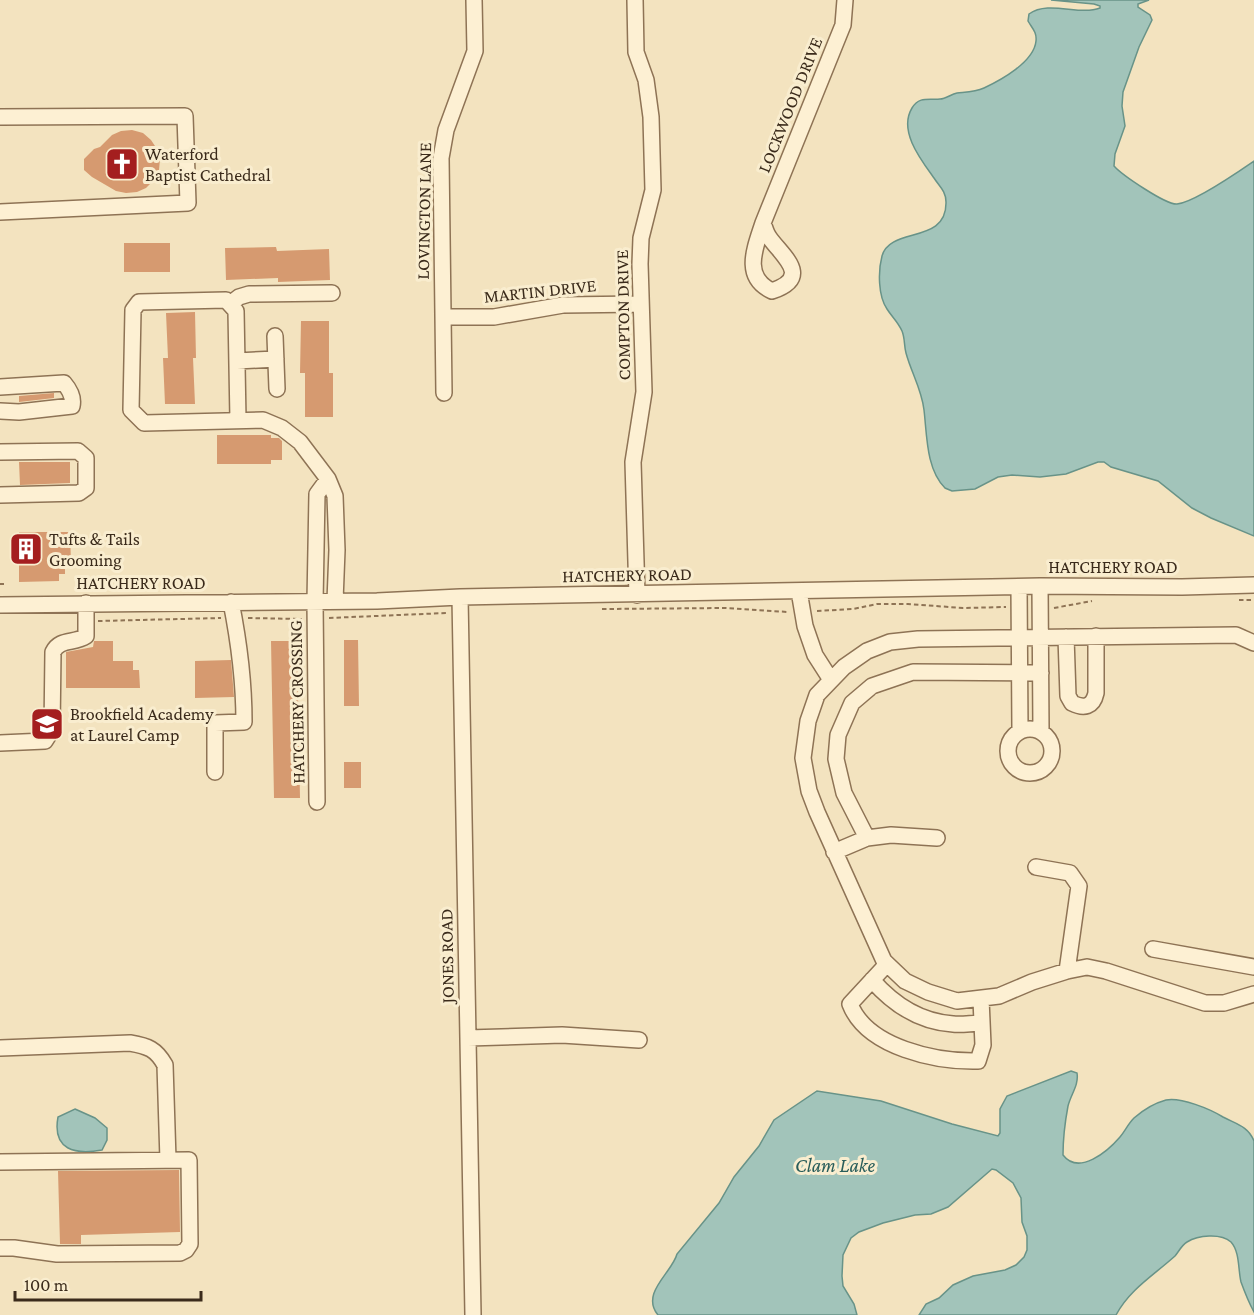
<svg xmlns="http://www.w3.org/2000/svg" width="1254" height="1315" font-family="'Crimson Pro',serif">
	<rect width="100%" height="100%" fill="#f3e3bf"/>
	<!-- water -->
	<path fill="#a2c4ba" stroke="#689388" stroke-width="1.5" d="M1051 0H1149L1138 4V7L1150 15 1152 20 1139 47 1123 92 1122 106 1125 126 1115 154 1114 166C1122 175 1166 205 1177 204 1195 202 1238 172 1254 161V536L1211 518 1192 508 1158 481 1111 467 1104 462H1098L1066 474 1040 477 1012 475 998 477 975 489 952 491 945 488C926 469 927 435 924 410 922 390 911 372 906 353 904 346 905 338 902 331 898 322 892 317 887 309 878 296 878 271 882 256 890 226 947 245 946 202 946 191 939 186 934 178 921 160 898 131 912 108 919 96 929 100 940 99 946 99 951 94 957 93 966 92 975 92 984 88 1001 80 1034 62 1036 41 1037 32 1032 28 1028 21L1029 14C1049 0 1079 16 1100 8V6L1094 4Z
		M1071 1071 1077 1073C1079 1085 1071 1094 1068 1106 1065 1122 1063 1138 1063 1155 1079 1176 1108 1151 1120 1137 1125 1131 1128 1124 1134 1118 1142 1111 1155 1103 1166 1100 1181 1097 1210 1109 1223 1117 1236 1124 1248 1126 1254 1141V1312C1249 1303 1245 1293 1241 1282 1238 1270 1240 1252 1231 1242 1221 1233 1198 1235 1187 1242 1182 1245 1179 1251 1175 1256 1154 1275 1130 1289 1116 1315H919L926 1304 939 1298 953 1285 973 1276 1005 1270 1016 1265 1024 1257 1027 1250V1236L1022 1222 1021 1198 1013 1183 996 1170 992 1169 948 1207 931 1214 915 1215 883 1223 859 1232 851 1238 843 1255 842 1276 843 1286 854 1304 857 1315H658C640 1293 672 1273 677 1254L719 1203 734 1177 759 1146 774 1120 817 1091 881 1101 952 1124 998 1136 1000 1133V1109L1007 1096Z
		M75 1109 95 1118 107 1128V1140L102 1150C75 1155 52 1150 58 1117Z"/>
	<!-- building -->
	<path fill="#d69a70" d="M132 130 143 133 151 140 157 149 160 159 159 170 154 180 146 188 137 192 126 193 116 191 92 177 84 170V159L94 149 100 147 112 135 121 131Z
		M124 243H170V272H124Z
		M276 247 277 251 329 249 330 280 278 282V278L226 280 225 248Z
		M195 312 196 358H193L195 404H165L163 358H168L166 313Z
		M301 321H329V373H333V417H305V373H300Z
		M54 393V398L19 402V396Z
		M217 435H271V438H279L282 441V460H271V464H217Z
		M19 462H70V483L20 485Z
		M19 532H70L71 564 65 565V574H59V581L19 582Z
		M344 640H358L359 706H344Z
		M94 641H113V661H133V670H139L140 688H66V652L93 647Z
		M271 641H297L300 798H274Z
		M231 660 234 697 195 698V661Z
		M344 762H361V788H344Z
		M179 1170 180 1232 81 1235V1244H60L58 1171Z"/>
	<g fill="none" stroke-linecap="round" stroke-linejoin="round">
		<!-- minor casing -->
		<g stroke="#8e7355" stroke-width="18">
			<path id="minor" d="M635 0 636 52 646 80 651 117 653 190 641 238 640 264 644 392 633 462 637 595
				M0 117 185 116 188 203 0 212
				M763 223C765 228 766 233 769 237 782 256 813 277 772 291 742 277 755 248 763 223L843 25 845 0
				M230 304 239 297 249 294 332 293
				M443 317H494L563 305 641 304
				M275 336 277 389
				M237 361 276 359
				M0 387 64 383C70 390 74 397 72 406L19 412 0 411
				M444 393 441 158 446 130 475 51 474 0
				M238 420 236 311 226 300 139 302 133 310 131 410 144 423 263 420 282 428 300 442 328 479 335 496 337 550 335 601
				M0 452 78 451 86 458V488L79 493 0 495
				M1040 586 1041 731
				M1019 587 1020 731
				M799 591 805 626 815 655 831 680
				M460 597 473 1315
				M0 605 377 601 460 597 1040 586 1182 587 1254 585
				M1066 637 1068 696 1072 703C1084 709 1093 707 1096 693V636
				M1254 643 1236 635 918 639 890 642 867 651 844 667 817 695 808 721 803 758 809 791 817 812 884 961 905 981 928 992 957 1001 999 996 1032 982 1067 971 1087 967 1106 971 1205 1003H1224L1254 994
				M1008 751a22 22 0 1 1 44 0a22 22 0 1 1-44 0Z
				M0 743 45 741 52 730 53 652C60 638 74 644 86 636V603
				M215 772V723L244 722C244 681 239 642 231 602
				M317 802 315 602 317 494 328 479
				M867 838 844 793 836 759 838 735 852 703 872 686 913 672 1041 673
				M834 852 867 838 891 835 937 838
				M1036 867 1070 873 1079 886 1067 971
				M1153 949 1254 967
				M887 964 850 1004C867 1048 937 1062 978 1061L983 1045 981 999
				M872 980C893 1004 920 1022 953 1024 962 1025 972 1023 982 1023
				M468 1038 562 1035 639 1040
				M0 1048 130 1043C148 1046 156 1049 165 1065L168 1160
				M0 1162 189 1160 190 1244 186 1250 180 1253 57 1254 14 1248H0"/>
		</g>
		<!-- path -->
		<path stroke="#8e7355" stroke-width="2" stroke-dasharray="4.5 3" stroke-linecap="butt" d="M0 584H4
			M1239 600H1254
			M1054 608 1092 601
			M602 609 725 608 788 612
			M817 611 853 609 877 604H908L963 608 1006 607
			M248 618 302 619
			M329 618 446 613
			M98 621 221 618"/>
		<!-- minor -->
		<use href="#minor" stroke="#fdf0d3" stroke-width="15"/>
	</g>
	<!-- icons -->
	<defs>
		<g id="church-square" transform="scale(1.725)"><rect x="-9" y="-9" width="18" height="18" rx="4" fill="#a41e1f" stroke="#f9edcf"/><path d="M-1.2-6h2.4v3.5h3.3v2.4h-3.3V6h-2.4V-.1h-3.3v-2.4h3.3Z" fill="#fff"/></g>
		<g id="building-square" transform="scale(1.725)"><rect x="-9" y="-9" width="18" height="18" rx="4" fill="#a41e1f" stroke="#f9edcf"/><path d="M-4-6H4V6H1V3H-1V6H-4ZM-2.5-4.3h1.7v1.8h-1.7ZM.8-4.3h1.7v1.8H.8ZM-2.5-1h1.7V.8h-1.7ZM.8-1h1.7V.8H.8Z" fill="#fff"/></g>
		<g id="school-square" transform="scale(1.725)"><rect x="-9" y="-9" width="18" height="18" rx="4" fill="#a41e1f" stroke="#f9edcf"/><path d="M0-5L7-2L0 1L-7-2ZM-4 1L0 2.5L4 1V4Q0 6-4 4Z" fill="#fff"/></g>
	</defs>
	<g fill-rule="evenodd">
		<use href="#church-square" x="122" y="164"/>
		<use href="#building-square" x="26" y="549"/>
		<use href="#school-square" x="47" y="724"/>
	</g>
	<g text-anchor="middle" stroke-width="6" stroke-linejoin="round" paint-order="stroke">
		<!-- street labels -->
		<g font-size="18" fill="#3b2b1b" stroke="#f9edcf">
			<text transform="translate(790 105) rotate(-68)" y="6">LOCKWOOD DRIVE</text>
			<text transform="translate(424 211) rotate(-89)" y="6">LOVINGTON LANE</text>
			<text transform="translate(540 291) rotate(-6)" y="6">MARTIN DRIVE</text>
			<text transform="translate(623 315) rotate(-91)" y="6">COMPTON DRIVE</text>
			<text x="1113" y="573">HATCHERY ROAD</text>
			<text transform="translate(627 575) rotate(-1)" y="6">HATCHERY ROAD</text>
			<text x="141" y="589">HATCHERY ROAD</text>
			<text transform="translate(297 702) rotate(-91)" y="6">HATCHERY CROSSING</text>
			<text transform="translate(447 956) rotate(-91)" y="6">JONES ROAD</text>
		</g>
		<!-- poi labels -->
		<g font-size="18" fill="#3b2b1b" stroke="#f9edcf" text-anchor="start">
			<text x="145" y="160">Waterford<tspan x="145" dy="21">Baptist Cathedral</tspan></text>
			<text x="49" y="545">Tufts &amp; Tails<tspan x="49" dy="21">Grooming</tspan></text>
			<text x="70" y="720">Brookfield Academy<tspan x="70" dy="21">at Laurel Camp</tspan></text>
		</g>
		<!-- water labels -->
		<g font-size="20" font-style="italic" fill="#295d5a" stroke="#f9edcf">
			<text x="835" y="1172">Clam Lake</text>
		</g>
	</g>
	<!-- scale -->
	<path d="M15 1291v9h186v-9" fill="none" stroke="#3b2b1b" stroke-width="3"/>
	<text x="24" y="1291" font-size="18" fill="#3b2b1b" stroke="#f9edcf" stroke-width="4.5" paint-order="stroke">100 m</text>
</svg>
